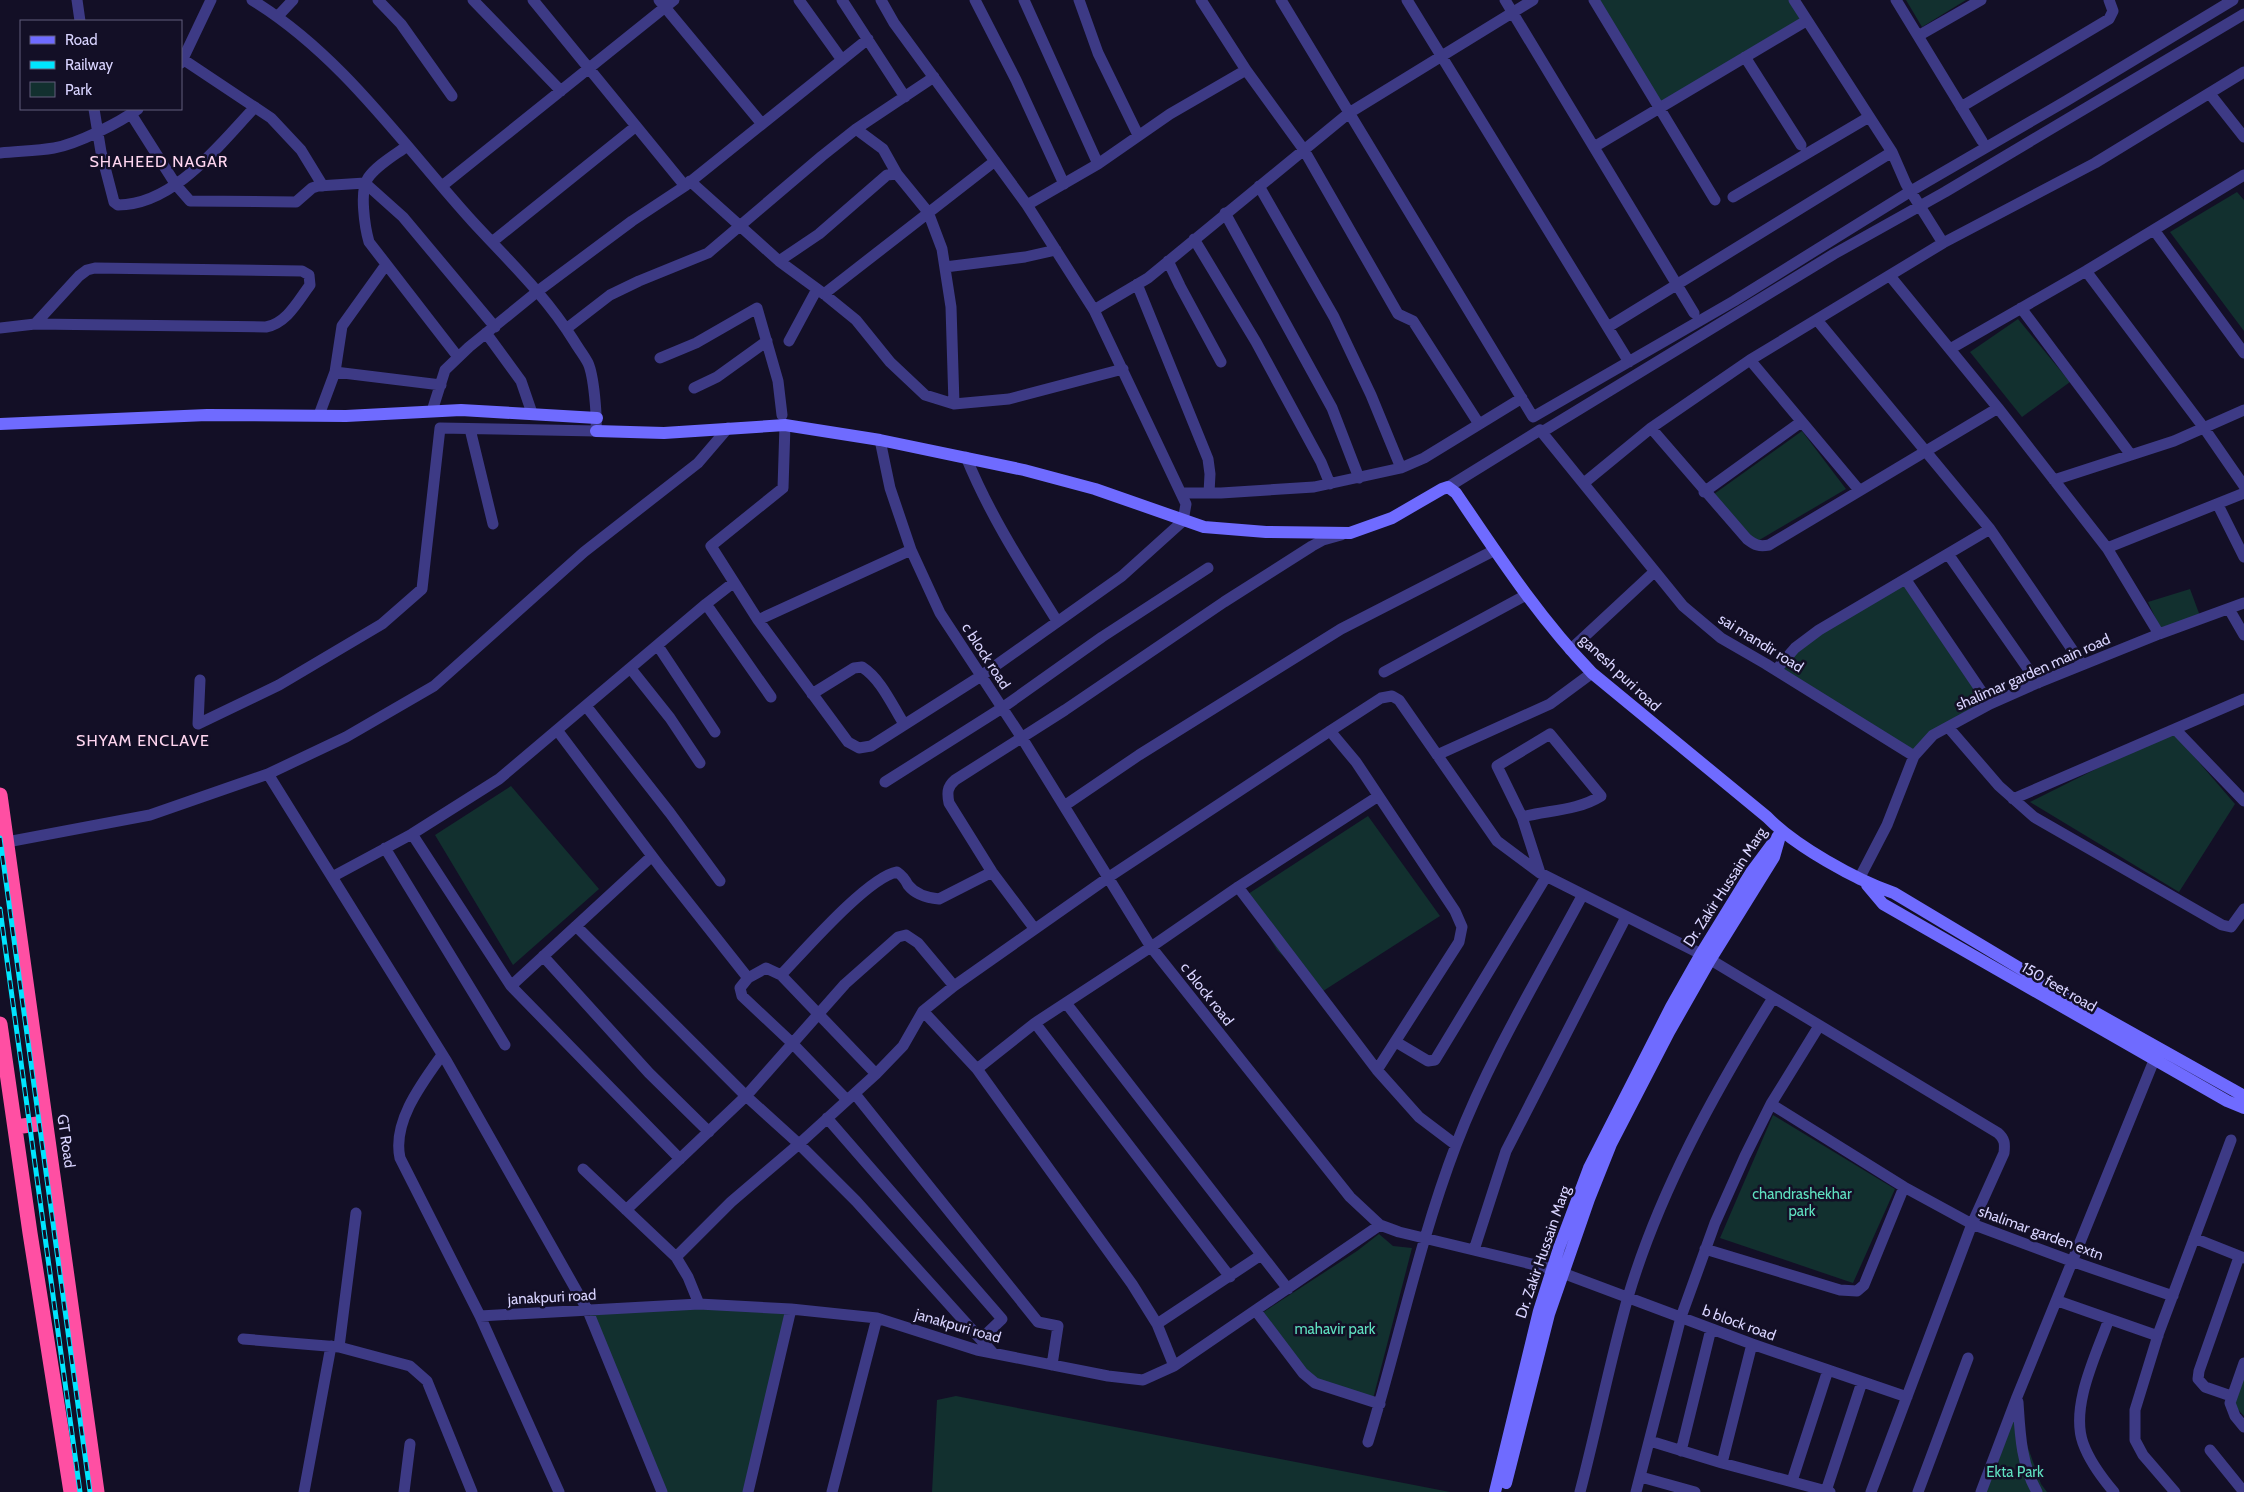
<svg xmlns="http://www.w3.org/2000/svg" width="2244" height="1492" font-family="Cabin,sans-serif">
	<rect width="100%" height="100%" fill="#130f26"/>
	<!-- green -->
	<path fill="#12302f" d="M1594 0H1794L1806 21 1659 108Z
		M1906 0H1966L1922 27Z
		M2237 192 2244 200V331L2170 232Z
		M2018 319 2070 382 2022 417 1970 352Z
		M1802 431 1846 489 1756 542 1714 494Z
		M1906 580 1990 704 1957 722 1914 756 1776 670 1795 648Z
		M2190 589 2200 616 2161 630 2148 602Z
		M2172 731 2235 804 2179 892 2030 802Z
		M511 786 599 889 513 965 435 835Z
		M1368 816 1440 916 1320 993 1277 950 1245 896Z
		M1773 1115 1895 1189 1853 1283 1720 1238Z
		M1379 1234 1393 1246 1412 1248 1373 1399 1306 1381 1259 1315 1357 1251Z
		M699 1304 791 1309 748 1492H662L588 1311Z
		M2244 1367V1416L2231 1402Z
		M956 1396 1450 1492H932L937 1400Z
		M2016 1414 2041 1484 2047 1492H1986Z"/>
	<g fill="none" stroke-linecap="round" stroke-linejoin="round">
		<!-- street -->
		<path stroke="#3d3a85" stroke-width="11" d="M77 0 80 21
			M378 0 401 24 452 96
			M473 0 561 91
			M533 0 685 186
			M659 0 762 124
			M799 0 842 60
			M842 0 905 97
			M975 0 1016 80 1064 184
			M1024 0 1098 164
			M1079 0 1098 53 1138 135
			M1201 0 1246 70 1304 150 1398 314 1413 321 1479 424
			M1281 0 1533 417 1734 301 1911 191 2066 101 2233 0
			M1407 0 1629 362
			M1505 0 1694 313
			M1594 0 1715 200
			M1794 0 1892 152 1906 184 1943 243
			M1896 0 1982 141
			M278 16 293 0
			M1918 36 1981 0
			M1745 57 1801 145
			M184 60 271 118 301 150 323 186
			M181 63 211 0
			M2210 94 2244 137
			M1961 107 2109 19 2113 11 2109 0
			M94 109 101 152 114 202 118 205C174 205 219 145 255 107
			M131 114 176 185 190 201 296 202 312 188 318 186 365 183 403 217 495 327
			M856 129 883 149 897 174 928 212 942 249 951 307 954 404
			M407 146C395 155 377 165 368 178 359 190 365 228 369 242L458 357
			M1594 147 1806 21
			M0 153C18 151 36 151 54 148 77 144 119 123 138 109
			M690 181 779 261 824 294 856 320 890 362 925 395 954 404 1009 399 1123 369
			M442 186 674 0
			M1259 186 1334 317 1371 395 1401 468
			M1733 197 1869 117
			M1027 205 1098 164 1170 114 1246 70
			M1225 213 1332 408 1359 478
			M2154 230 2244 353
			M1194 239 1256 342 1321 462 1330 484
			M492 242 635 127
			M779 261 819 234 887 175 897 174
			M1168 261 1180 286 1221 362
			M945 267 1025 257 1056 250
			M2086 271 2204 428 2244 486
			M1890 276 1998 408 2107 548 2159 634
			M1137 284 1208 459 1210 474 1209 493
			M824 294 995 161
			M2021 308 2131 455
			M1094 310 1148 278 1349 113 1533 0
			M1817 320 1990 529 2082 664
			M1608 327 1892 152
			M0 328 35 324 266 327C287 323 298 301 310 285L309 275 302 271 95 268 87 270 79 276 35 324
			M566 329 610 295 639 281 708 253 822 156 856 129 934 77
			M486 333 521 381 532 413
			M789 341 817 289
			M1950 349 2086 271 2244 175
			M660 358 696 343 757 308 778 381 782 415
			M1750 360 1859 490
			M335 372 441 385
			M694 388 717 377 767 341
			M432 411 445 370 469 347 538 291 632 221 685 186 868 39
			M319 415 335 372 342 326 385 266
			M785 425 783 488 711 546 758 620 848 742 859 748 871 746 981 676 1122 576 1183 521 1186 504 1094 310 1027 205 894 23 881 0
			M1651 428 1747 539C1755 545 1759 547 1769 545L1998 408
			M470 429 493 524
			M1542 432 1834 254 1945 192 2244 14
			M880 440 890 488 911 550 940 613 1022 738 1151 947 1350 1197 1380 1225 1399 1232 1552 1269 1752 1344 1907 1397
			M966 457C990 516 1024 568 1057 621
			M2054 480 2174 441 2244 410
			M1584 483 1651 428 1750 360 1943 243 2095 163 2244 72
			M1448 487 1540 430 1683 606 1721 638 1766 664 1914 756
			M1704 492 1801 422
			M1181 493H1221L1314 487 1401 468 1424 458 1522 398
			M2218 505 2244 557
			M2107 548 2244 493
			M1948 554 2038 683
			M1906 580 1990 704
			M706 604 771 697
			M2229 609 2244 635
			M758 620 911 550
			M658 646 715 732
			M1570 650 1654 572
			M631 669 670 718 700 763
			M1776 670 1795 648 1819 630 1990 529
			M1384 672 1526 595
			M200 680 198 724 279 685 382 624 422 589 440 428 596 431C597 416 594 376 588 363 584 355 578 348 574 341 546 296 509 261 473 222 403 145 342 55 252 0
			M812 694 854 668 862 667C881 679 892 705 904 724
			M586 706 670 813 720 881
			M1948 727 1999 786 2034 817 2222 925 2231 927 2244 909
			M2175 729 2244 801
			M557 730 661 868 748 978 740 988 742 996 792 1043 847 1100
			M1330 731 1356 762 1455 911 1462 927 1459 942 1377 1070
			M1437 755 1550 704 1592 673
			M885 782 1002 708 1102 637 1208 568
			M2013 799 2244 699
			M1064 806 1139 755 1341 629 1495 550
			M1522 817 1497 766 1550 734 1601 796C1577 811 1548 810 1522 817L1540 873
			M412 834 511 986 652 856
			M7 842 150 815 268 774
			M385 848 505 1045
			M332 877 412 834 499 779 706 604 733 583
			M1859 879 1887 825 1914 756 1933 735 1990 704 2035 684 2159 634 2244 603
			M1238 887 1377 1070 1419 1117 1456 1145
			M576 926 746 1096 799 1144 856 1201 993 1353
			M1034 928 992 872 949 803C947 793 947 787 955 780L1065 710 1224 602 1312 546 1323 540 1341 535
			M543 956 649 1073 709 1132
			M781 975C804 951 868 877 897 872 903 876 905 879 908 885 915 894 928 898 939 899L992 872
			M748 978 766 968 781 975 876 1074
			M511 986 680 1159
			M1066 1003 1288 1289
			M923 1011 977 1069 1132 1284 1157 1324 1174 1366
			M1035 1023 1230 1277
			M1396 1042 1428 1061 1435 1060 1546 877
			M442 1055C422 1083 392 1122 400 1158L480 1316 559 1492
			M977 1069 1035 1023 1151 947 1238 887 1377 797
			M855 1094 1038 1322 1058 1326 1052 1365
			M1771 1104 1904 1187 1972 1224 2074 1262 2173 1296
			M827 1118 1002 1319 981 1339
			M583 1169 676 1257 688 1277 699 1304
			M626 1210 746 1096 845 984 898 937 906 935 918 943 954 986
			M2194 1238 2244 1258
			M1705 1249 1840 1290 1857 1291 1864 1285 1904 1187
			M1474 1250 1506 1151 1626 917
			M676 1257 731 1202 799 1144 876 1074 903 1046 923 1011 954 986 1109 877 1330 731 1381 698 1392 696 1399 700 1497 841 1540 873 1701 954 1998 1133C2005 1139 2005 1144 2004 1153L1972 1224 1871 1492
			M2058 1301 2158 1336
			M1256 1311 1303 1373 1315 1383 1380 1404
			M480 1316 699 1304 791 1309 877 1318 977 1350 1108 1376 1143 1380 1174 1366 1380 1225
			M2109 1319C2097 1353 2070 1406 2083 1443 2089 1460 2102 1478 2114 1492
			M1157 1324 1261 1255
			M243 1339 339 1347 410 1366 427 1381 472 1492
			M339 1347 356 1213
			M2244 1363 2230 1403 2235 1416 2244 1427
			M2231 1396 2205 1387 2198 1379 2199 1371 2239 1257
			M2018 1402C2020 1433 2021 1464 2037 1492
			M1650 1441 1722 1463 1830 1492
			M1368 1442C1398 1344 1419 1242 1456 1145 1489 1059 1538 978 1582 896
			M2210 1450 2244 1492
			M1681 1451 1711 1329
			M1722 1463 1752 1344
			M1641 1477 1695 1492
			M1792 1481 1828 1370
			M1826 1491 1862 1382
			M304 1492 331 1346
			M404 1492 410 1444
			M662 1492 588 1311 447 1062 268 774 346 737 434 686 584 552 698 463 728 428
			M748 1492 791 1309
			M832 1492 877 1318
			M1580 1492C1597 1427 1610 1361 1628 1297 1659 1192 1715 1091 1773 998
			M1636 1492 1681 1317 1715 1223 1745 1156 1771 1104 1819 1026
			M1918 1492 1968 1358
			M1981 1492 2017 1397 2157 1053
			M2175 1492 2143 1455 2135 1440V1410L2159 1332 2231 1140"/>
		<!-- secondary -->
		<path stroke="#6f6bff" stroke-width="12" d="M0 424 207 415 346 416 461 410 597 418
			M596 431 664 433 785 425 880 440 1024 470 1095 489 1204 527 1266 532 1350 533 1392 518 1442 489 1448 487 1456 493C1498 555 1539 618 1592 673L1767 817C1795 846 1856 880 1894 893L2073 1000 2244 1096
			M1867 885 1883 904 2227 1101 2244 1108
			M1506 1483 1549 1314 1589 1199 1611 1144 1669 1032 1710 960 1774 857 1780 836
			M1495 1492 1539 1311 1559 1248 1589 1168 1671 1007 1701 954 1752 871 1781 832"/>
		<!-- highway -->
		<path stroke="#ff4fa3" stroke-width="15" d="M0 795 97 1492
			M0 1024 30 1233 71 1492
			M15 1127 45 1123"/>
		<!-- rail casing -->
		<g stroke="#00e5ff" stroke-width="5">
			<path id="rail" d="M0 838 90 1492
				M0 909 80 1492"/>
		</g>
		<!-- rail -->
		<use href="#rail" stroke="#130f26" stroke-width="3" stroke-dasharray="9" stroke-linecap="butt"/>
	</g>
	<g text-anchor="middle" stroke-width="5" stroke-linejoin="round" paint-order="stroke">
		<!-- street labels -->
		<g font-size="15" fill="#d9d4ff" stroke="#130f26">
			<text transform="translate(1761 643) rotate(32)" y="5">sai mandir road</text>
			<text transform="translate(986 656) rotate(57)" y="5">c block road</text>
			<text transform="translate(2033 672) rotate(-24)" y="5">shalimar garden main road</text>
			<text transform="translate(1620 673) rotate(43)" y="5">ganesh puri road</text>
			<text transform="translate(1725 887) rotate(-57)" y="5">Dr. Zakir Hussain Marg</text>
			<text transform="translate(2059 987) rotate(30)" y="5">150 feet road</text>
			<text transform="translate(1207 994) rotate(52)" y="5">c block road</text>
			<text transform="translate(66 1141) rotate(82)" y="5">GT Road</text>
			<text transform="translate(2041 1233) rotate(20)" y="5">shalimar garden extn</text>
			<text transform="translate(1543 1252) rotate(-71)" y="5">Dr. Zakir Hussain Marg</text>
			<text transform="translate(552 1297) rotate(-3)" y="5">janakpuri road</text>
			<text transform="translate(1739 1323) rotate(20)" y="5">b block road</text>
			<text transform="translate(958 1326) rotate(16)" y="5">janakpuri road</text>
		</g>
		<!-- park labels -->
		<g font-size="15" fill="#5fe0c0" stroke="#130f26">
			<text x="1802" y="1199">chandrashekhar<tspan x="1802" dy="17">park</tspan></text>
			<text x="1335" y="1334">mahavir park</text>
			<text x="2015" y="1477">Ekta Park</text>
		</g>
		<!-- neighbourhood labels -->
		<g font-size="16" letter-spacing="1" fill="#ffd6f0" stroke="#130f26">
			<text x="159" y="167">SHAHEED NAGAR</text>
			<text x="143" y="746">SHYAM ENCLAVE</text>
		</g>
	</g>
	<!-- legend -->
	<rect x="20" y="20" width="162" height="90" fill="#130f26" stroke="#625e7d"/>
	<rect x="30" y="36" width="25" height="8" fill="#6f6bff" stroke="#625e7d"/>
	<text x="65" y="45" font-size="15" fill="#d9d4ff">Road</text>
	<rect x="30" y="61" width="25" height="8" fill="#00e5ff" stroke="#625e7d"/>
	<text x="65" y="70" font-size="15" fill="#d9d4ff">Railway</text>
	<rect x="30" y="82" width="25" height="15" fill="#12302f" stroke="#625e7d"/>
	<text x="65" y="95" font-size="15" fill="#d9d4ff">Park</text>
</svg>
